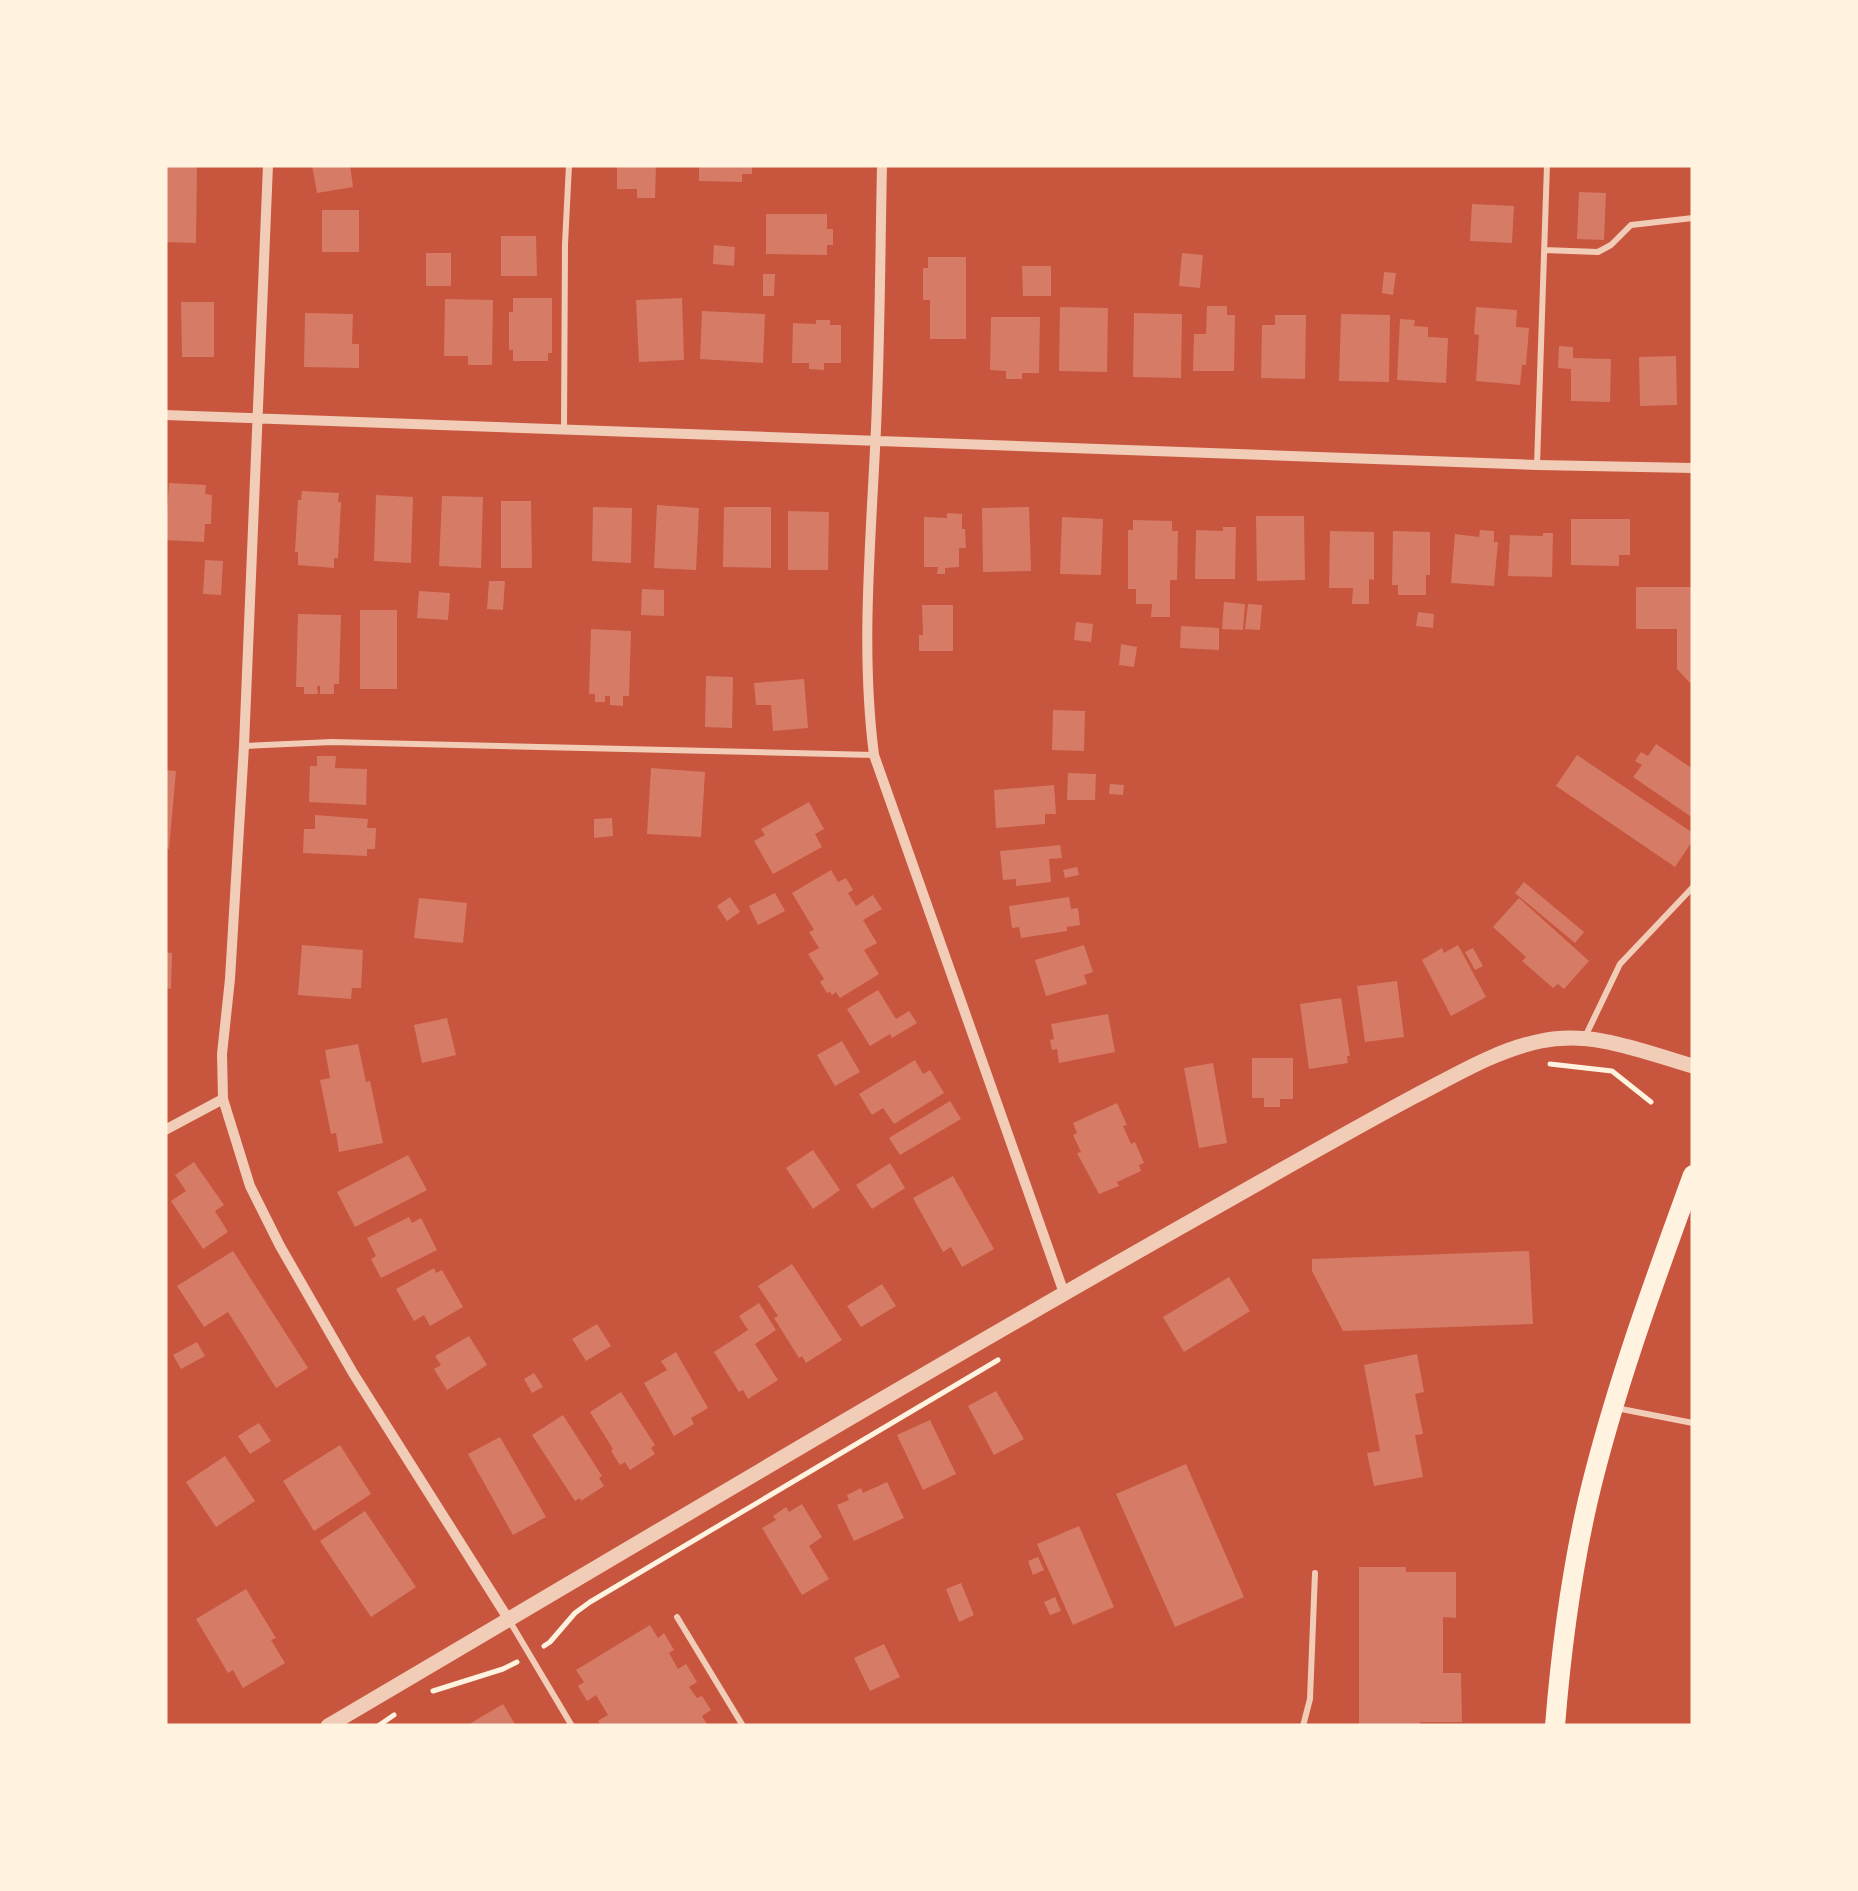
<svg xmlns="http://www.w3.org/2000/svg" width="1858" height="1891" font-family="'Sofia Sans Condensed',sans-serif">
	<rect width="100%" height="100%" fill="#c8553d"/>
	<!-- building -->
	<path fill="#d67c66" d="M165 165H197L196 243 165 242Z
		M312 165H350L353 187 317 193Z
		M617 165H656L655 198H637V189H617Z
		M699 165H752V174H742V182L699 181Z
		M1579 192 1606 193 1604 240 1577 239Z
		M1472 204 1514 206 1512 243 1470 241Z
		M322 210H359V252H322Z
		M766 214H827V229H833V245H827V255L766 254Z
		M501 236H536L537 276H501Z
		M714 245 735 247 734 266 713 264Z
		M426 253H451V286H426Z
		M1182 253 1203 255 1200 288 1179 286Z
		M928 257H966V339H930V300H923V268H928Z
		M1022 266H1051V296H1023Z
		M1384 272 1396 273 1393 295 1382 293Z
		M763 274H775L774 296H763Z
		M513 298H552V353H548V361H513V350H509V312H513Z
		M682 298 684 360 639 362 636 300Z
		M445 299 493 300 492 365H468V356H444Z
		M181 302H214V357H182Z
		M1207 306H1227V315H1235L1234 371H1193L1194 334H1206Z
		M1060 307 1108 308 1107 372 1059 371Z
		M1476 307 1517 310 1516 327 1529 328 1526 365H1522L1520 385 1476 381 1479 335 1474 334Z
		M702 311 765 314 763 363 700 359Z
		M305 313 353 314 352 344H359V368L304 367Z
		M1134 313 1182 314 1181 378 1133 377Z
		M1341 314 1390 315 1389 382 1339 381Z
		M1275 315H1306L1305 379 1261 378 1262 325H1275Z
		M991 317H1040L1039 373H1022V379H1006V371L990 370Z
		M1400 319 1415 320 1414 326 1428 327V337L1448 338 1446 383 1397 380Z
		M816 320H830V325H841V363H824V370L809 369V363H792L793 323 816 324Z
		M1559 346 1573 347V358L1611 359 1610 402 1571 401V369L1558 368Z
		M1676 356 1677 405 1640 406 1639 357Z
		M169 483 206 485 205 494 212 495 211 524H205L204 542 165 540Z
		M302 491 339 493 338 502H341L338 558H334V568L298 565V552H295L298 500H301Z
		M376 495 413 497 411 563 374 561Z
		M442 496 483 497 481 568 439 566Z
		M501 501H531L532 568H501Z
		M657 505 699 508 696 570 654 568Z
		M593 507 632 508 631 563 592 561Z
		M724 507H771V568L723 567Z
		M1029 507 1031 571 983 572 982 508Z
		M788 511 829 512 828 570H788Z
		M947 513 962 514V529H965L966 548H959V567L945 568V574H937L938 567H924V517L947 518Z
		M1256 516H1304L1305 580 1257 581Z
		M1062 517 1103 519 1101 575 1060 574Z
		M1571 519H1630V555H1619V566L1571 565Z
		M1133 520 1172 521V531H1178L1177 580H1170V617H1151L1152 604H1136V589H1128V530H1133Z
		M1223 527H1236L1235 579H1195L1196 530 1223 531Z
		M1480 530 1494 531V542H1498L1494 586 1451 583 1455 534 1479 537Z
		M1330 531 1374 532V580L1369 579V604H1352L1353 588H1329Z
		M1393 531 1430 532V575H1426V595H1398V585H1392Z
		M1543 533H1553L1552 577 1508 576 1510 535 1543 536Z
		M205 560 223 561 221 595 203 594Z
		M489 581H505L503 610 487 609Z
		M1636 587H1693V683H1690L1677 669V629H1636Z
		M642 589 664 590V616L641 615Z
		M419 591 450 593 448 620 417 618Z
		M1224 602 1245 604 1243 630 1222 629Z
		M1248 604 1262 605 1260 630 1245 629Z
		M922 605H953V651H919V635H923Z
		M360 610H397V689H360Z
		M1418 612 1434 614 1433 628 1416 626Z
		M298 614 341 615 339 684H334V694H320V686H317L318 694H304V687H296Z
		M1076 622 1093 624 1091 642 1074 640Z
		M1181 626 1219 628V650L1180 648Z
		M591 629 631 631 629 696H623V706L610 705V696H605V702H595V694H589Z
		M1121 644 1137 647 1134 667 1119 665Z
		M706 676 733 677 732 728 705 727Z
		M804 679 808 728 773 731 771 705H756L754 683Z
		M1053 710 1085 711 1084 751 1052 750Z
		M1656 744 1693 769V818L1633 777 1642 765 1635 761 1641 752 1648 756Z
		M1577 755 1693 833V840L1675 867 1556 786Z
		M317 756H336L335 768 367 769 366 805 309 802 310 766H317Z
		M651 768 705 772 701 837 647 834Z
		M165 770 176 771 169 849 165 848Z
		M1068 773 1096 774 1095 800H1067Z
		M1110 784 1124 785 1123 795 1109 794Z
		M1054 785 1056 814H1045V824L996 828 994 790Z
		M809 802 824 829 815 834 822 847 773 874 754 841 765 835 761 829Z
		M315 815 368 819 367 828H376L375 849H367V856L303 853 304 829H315Z
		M612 818 613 836 594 838V819Z
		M1060 845 1062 858 1049 859 1051 882 1016 886V879L1003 880 1000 851Z
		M1077 867 1079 875 1065 878 1063 870Z
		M831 870 838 882 846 878 853 890 848 893 856 906 873 895 882 909 863 920 877 943 864 950 879 974 840 998 836 992 832 995 830 992 827 993 820 982 824 979 808 954 819 948 809 932 814 930 792 893Z
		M1524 882 1584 932 1575 943 1515 893Z
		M775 893 785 911 758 925 749 906Z
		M730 897 740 912 727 921 717 906Z
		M1069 897 1071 909 1078 908 1080 925 1067 927V931L1021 938 1019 927 1012 928 1009 906Z
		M419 898 467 903 463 943 414 938Z
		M1519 898 1589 961 1564 989 1558 984 1553 988 1522 961 1526 957 1493 927Z
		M302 945 363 950 361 988H352L351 999 298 995Z
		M1084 945 1093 972 1084 975 1087 984 1046 996 1035 960Z
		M1458 945 1486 997 1451 1016 1422 960 1442 948 1444 953Z
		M1473 948 1483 966 1475 970 1465 952Z
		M165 952 172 953 171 989 165 988Z
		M1397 981 1404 1037 1365 1042 1357 986Z
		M878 990 896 1019 909 1011 917 1023 892 1038 890 1034 870 1046 847 1009Z
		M1341 998 1350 1056H1347L1348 1063 1309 1069 1300 1004Z
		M1108 1014 1115 1052 1059 1063 1057 1049 1052 1050 1050 1040 1054 1039 1051 1024Z
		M447 1018 456 1055 422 1063 414 1025Z
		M842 1041 860 1072 835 1086 817 1055Z
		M358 1044 366 1082 370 1081 383 1143 339 1152 336 1133 331 1134 320 1080 330 1078 325 1050Z
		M1252 1058H1293V1099H1280V1107H1264V1098H1252Z
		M915 1060 923 1074 930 1070 944 1093 894 1124 883 1108 872 1115 859 1094Z
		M1213 1063 1227 1143 1199 1148 1184 1068Z
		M950 1101 961 1119 900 1155 889 1138Z
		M1117 1103 1127 1125 1123 1126 1131 1144 1135 1142 1144 1163 1139 1165 1141 1171 1117 1182 1119 1186 1099 1194 1077 1153 1081 1152 1073 1135 1077 1133 1073 1123Z
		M813 1150 840 1190 813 1209 786 1168Z
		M408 1155 427 1190 355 1227 337 1192Z
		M194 1162 224 1205 215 1211 228 1232 203 1249 171 1201 186 1191 175 1175Z
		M890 1163 905 1188 872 1209 856 1185Z
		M953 1176 994 1249 962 1267 951 1247 943 1252 913 1198Z
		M409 1217 412 1223 421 1218 437 1250 381 1278 371 1259 376 1256 367 1238Z
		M233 1251 308 1368 276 1388 228 1312 204 1327 177 1286Z
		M1529 1251 1533 1324 1343 1331 1312 1271V1259Z
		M792 1264 842 1340 806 1363 802 1356 799 1358 774 1318 778 1316 758 1286Z
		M434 1268 436 1273 442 1270 463 1307 430 1326 424 1315 414 1321 396 1289Z
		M1229 1277 1250 1311 1184 1352 1163 1317Z
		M882 1284 896 1306 861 1327 847 1306Z
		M759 1303 776 1330 755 1344 778 1380 748 1399 743 1390 739 1392 714 1352 748 1330 739 1316Z
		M597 1324 611 1346 586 1361 572 1339Z
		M469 1336 487 1365 447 1390 434 1369 441 1365 435 1356Z
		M197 1342 205 1356 181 1369 173 1355Z
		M676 1352 708 1408 691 1418 694 1424 674 1436 644 1383 667 1370 661 1361Z
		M1417 1354 1424 1392 1415 1394 1423 1434 1415 1435 1423 1477 1374 1486 1367 1453 1380 1451 1364 1365Z
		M534 1373 543 1387 532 1393 524 1379Z
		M996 1391 1024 1439 994 1455 968 1406Z
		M621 1392 655 1445 651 1448 655 1454 630 1470 625 1462 620 1465 611 1451 613 1449 590 1412Z
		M563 1415 602 1476 599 1478 604 1486 581 1501 580 1498 575 1501 532 1435Z
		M930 1420 956 1474 923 1490 897 1435Z
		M259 1423 271 1441 250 1454 238 1436Z
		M500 1437 546 1517 513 1535 468 1454Z
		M340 1445 371 1494 314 1531 283 1481Z
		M225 1456 255 1501 216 1527 186 1482Z
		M1186 1464 1244 1597 1175 1627 1116 1494Z
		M887 1482 904 1518 854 1541 837 1505 849 1500 847 1495 861 1488 863 1493Z
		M802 1504 822 1537 809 1546 829 1579 802 1595 762 1528 776 1520 773 1516 786 1507 789 1512Z
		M365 1511 416 1587 371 1617 320 1541Z
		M1079 1526 1114 1607 1073 1625 1037 1544Z
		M1038 1557 1044 1570 1033 1575 1028 1561Z
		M1359 1567H1406V1572H1456V1618L1443 1617V1673H1461L1462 1722H1420V1726H1359Z
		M961 1583 974 1615 959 1622 946 1589Z
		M246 1589 276 1638 271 1640 285 1663 243 1688 233 1670 228 1673 196 1619Z
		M1055 1597 1061 1611 1050 1615 1044 1602Z
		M650 1625 658 1638 664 1633 674 1650 669 1653 678 1669 686 1664 697 1682 689 1687 697 1698 702 1696 711 1710 702 1716 708 1726H601L598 1721 608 1715 596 1695 587 1701 578 1686 584 1682 576 1670Z
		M884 1644 900 1677 870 1691 854 1658Z
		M503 1704 516 1726H466Z"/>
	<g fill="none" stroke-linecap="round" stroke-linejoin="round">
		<!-- path -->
		<path stroke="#fff3e0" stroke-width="5" d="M1550 1064 1612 1071 1651 1102
			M544 1646 550 1642 575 1613 590 1602 998 1360
			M433 1691 503 1669 517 1662
			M378 1726 394 1715"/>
		<!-- service -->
		<path stroke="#f1ccb7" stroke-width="6" d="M1544 250 1598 252 1611 245 1631 225 1693 218
			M564 429 565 244 569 165
			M1537 465 1547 165
			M245 746 332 742 874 755
			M1585 1037 1620 964 1693 887
			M1616 1408 1693 1423
			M677 1617 743 1726
			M509 1620 572 1726
			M1303 1726 1310 1699 1315 1573"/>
		<!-- minor -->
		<path stroke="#f1ccb7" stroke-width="10" d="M268 165 244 746 230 979 222 1054 223 1099 250 1186 280 1246 353 1373 509 1620
			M882 165C880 260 880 354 875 449 870 551 861 654 874 755L1064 1293
			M165 415 1537 465 1693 468
			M165 1130 223 1099"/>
		<!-- tertiary -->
		<path stroke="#f1ccb7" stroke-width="15" d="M328 1726C619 1555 908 1381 1202 1215 1273 1175 1342 1135 1413 1097 1454 1076 1496 1050 1541 1041 1593 1030 1644 1052 1693 1066"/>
		<!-- primary -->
		<path stroke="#fff3e0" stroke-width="20" d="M1555 1726C1561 1651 1571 1574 1588 1500 1614 1390 1654 1282 1693 1175"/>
	</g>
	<!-- border -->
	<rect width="1858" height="1891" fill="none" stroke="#fff3e0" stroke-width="335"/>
</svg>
